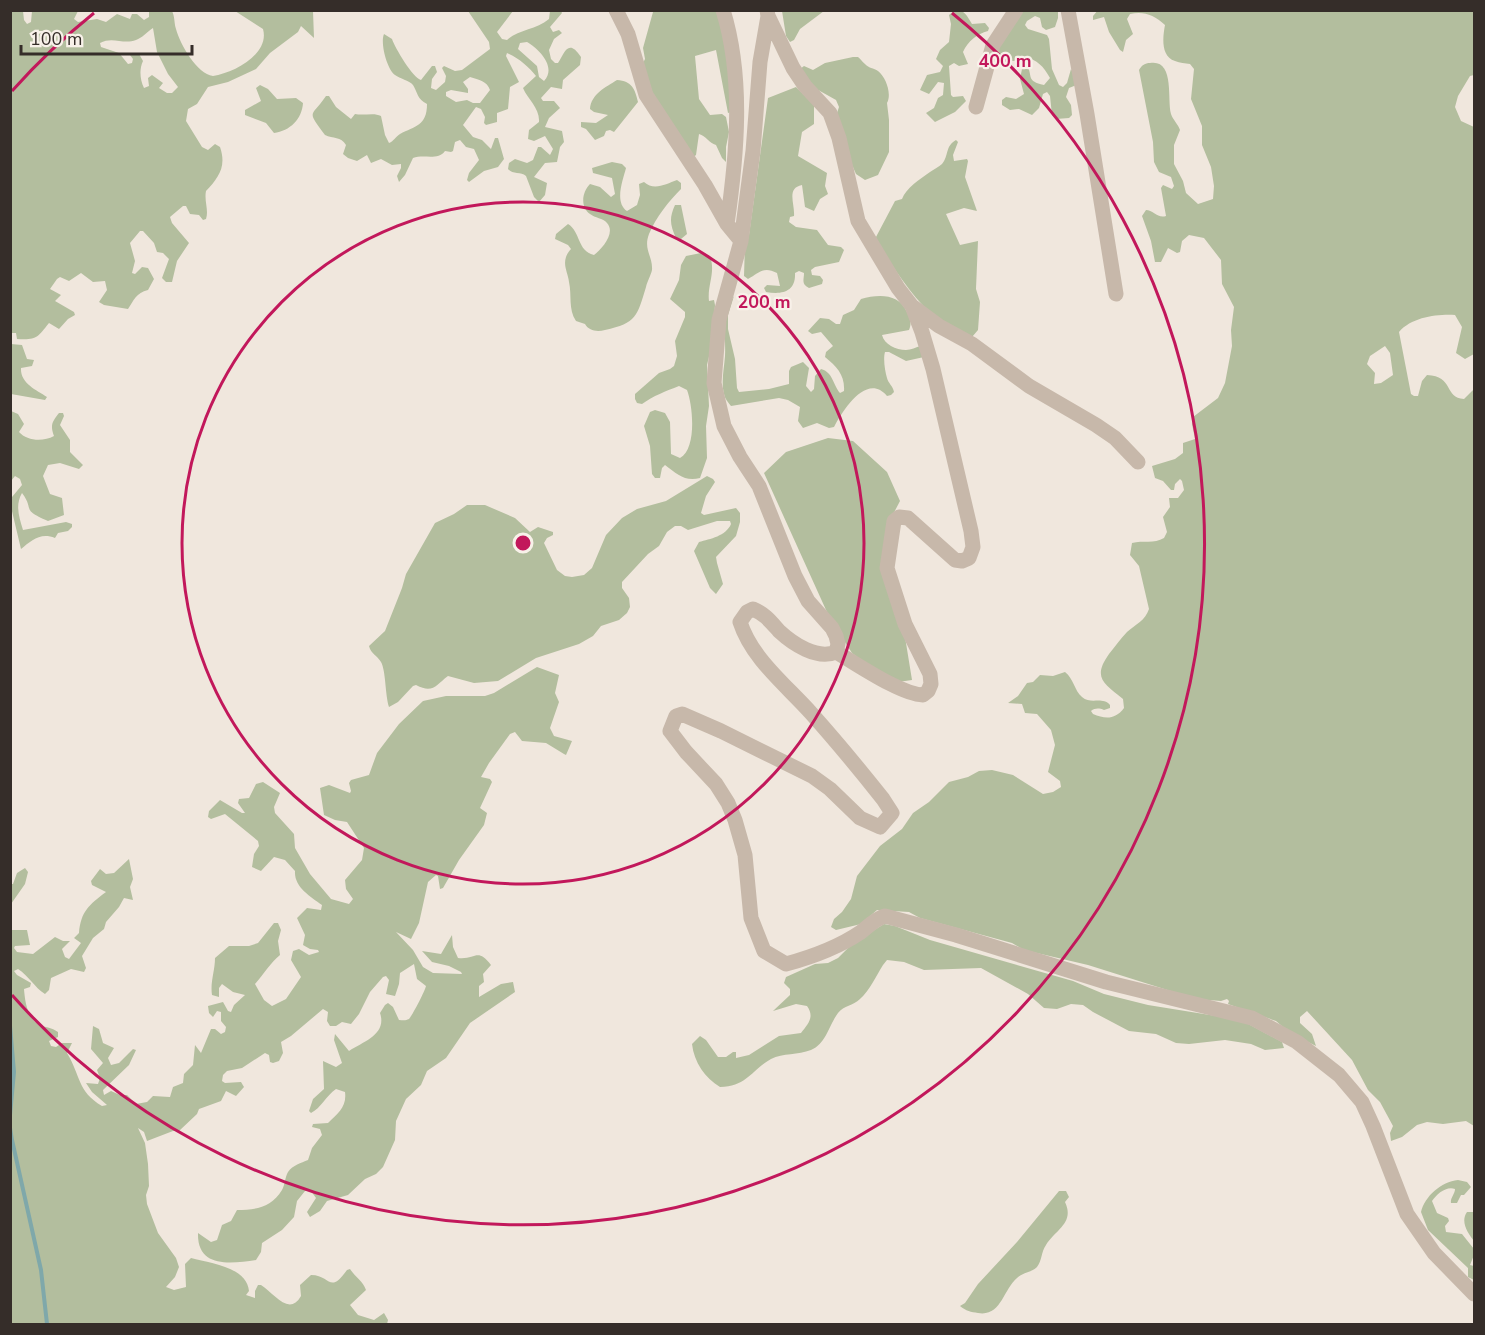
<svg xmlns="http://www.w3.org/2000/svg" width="1485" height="1335" font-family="'Nunito Sans',sans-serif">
	<rect width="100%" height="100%" fill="#f0e7dd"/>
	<!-- green -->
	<path fill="#b3be9e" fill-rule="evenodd" d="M658 10 718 11 724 31 734 111 728 113 716 50 695 56 699 99 710 115 722 114 726 117 729 132 726 147V162L722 158 716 145C709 143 706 136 699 134L696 155 691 159 657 107 643 63 645 59 643 48 653 12Z
		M955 10C965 10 967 16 972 24L985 23 989 28 988 31C977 34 968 41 963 52L968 64 959 66 954 63 949 66 951 95 953 97 963 96 966 101 955 112 935 122 926 113 934 108 938 98 943 95 944 83 938 82 929 94 920 90 927 75 940 72 943 66 936 59 940 50 949 42 951 24 949 15Z
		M1098 10 1474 11V75L1470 76 1458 96 1455 107 1461 121 1474 127V354L1465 359 1456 353 1462 327 1455 315C1437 314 1412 317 1399 332L1411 394 1414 396H1418L1422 381 1427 375C1454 376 1444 398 1464 399L1474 389V1126L1466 1121 1443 1124 1427 1122 1417 1125 1402 1137 1391 1141 1390 1133 1393 1126 1380 1102 1368 1090 1352 1060 1307 1011 1300 1017V1023L1312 1034 1316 1046 1290 1033 1276 1021 1228 1004 1229 1001 1227 999 1221 1001 1196 999 1088 965 1024 950 1012 943 920 918 909 912 877 910 861 924 836 930 831 927 834 919 842 912 851 899 857 876 880 846 902 829 913 813 929 802 949 782 968 777 979 771 992 770 1013 775 1043 794 1053 792 1061 787 1060 781 1048 772 1055 745 1051 730 1037 714 1025 713 1022 704 1008 703 1018 696 1027 683 1033 682 1040 675 1053 676 1065 672C1074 679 1074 690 1082 697 1091 705 1102 696 1110 705V708L1104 710C1099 708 1095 708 1091 711L1093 714C1105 719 1115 720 1124 708L1123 699C1104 683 1092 678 1109 654 1115 647 1120 639 1127 632 1136 624 1145 621 1149 609L1139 566 1130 555 1132 543C1143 540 1154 544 1164 538L1167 532 1163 517 1170 507 1169 498H1178L1184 490 1182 481 1180 479 1175 484 1174 490H1171L1163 481 1155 478 1152 466 1175 459 1183 453V443L1195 439 1192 424 1193 417 1218 398 1225 383 1232 346 1231 330 1234 307 1222 284 1221 260 1204 238 1189 235 1182 241 1180 252 1177 253 1168 248 1161 262H1155L1151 241 1142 216 1146 210C1153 210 1158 219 1166 216L1161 188 1163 185 1172 189 1174 186 1171 177 1159 172 1154 162 1153 142 1139 70C1142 65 1145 63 1150 63 1175 59 1167 99 1171 114 1173 120 1178 124 1180 130L1174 145V164L1183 181 1186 193 1198 204 1213 199 1214 186 1211 167 1202 145V126L1191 99 1194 69 1190 64C1185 63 1180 63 1175 61 1160 56 1163 36 1165 25 1154 15 1144 11 1130 14L1127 19 1133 34 1126 40 1123 52 1120 50 1109 32 1104 17 1093 20V16ZM1385 346 1390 353 1393 375 1381 383 1374 384 1375 373 1367 364 1370 356Z
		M10 11 18 12 23 11 24 20 27 24 31 22 32 11H78L74 19 78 22 97 19 106 22 117 14 130 19 132 14H137L144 20 149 17V11H172C175 17 174 23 176 29 180 44 197 74 213 76 234 73 270 54 263 29L235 11H313L314 38 301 26 298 32 270 53 256 69 228 82 208 87 197 104 188 109 186 121 202 147 208 150 215 144 220 147C227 167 218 178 206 191 204 201 209 210 206 219L203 220 199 215 190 214 186 206H183L170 217 172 223 189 243 177 261 172 282H166L162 278 169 259 163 253 157 252 154 243 143 231H140L130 243 135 261 132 273 135 274 142 267 148 268 154 279 148 290C136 293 134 300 128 309L104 305 99 302 107 290 105 281 93 282 81 273 69 281 60 277 57 279 50 289 61 295 55 301 74 312 75 315 68 319 59 329 49 323C37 338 37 340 17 339L16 333H11ZM153 28 157 52 168 74 178 87 172 93H167L159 88 163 83 152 75 148 78 149 86 144 88C140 80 139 69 143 61L139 54 134 53 130 55 133 59 132 63 128 64 119 53 101 47 100 43C113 36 123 45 136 40 142 38 147 32 153 28Z
		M468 11H513L497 32 502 39 507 40C519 29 536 30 549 19L550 11H561L562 13 550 27 553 32 559 30 562 33 554 39 549 50 551 59 555 63H558C564 54 568 37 581 57L580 65 563 80 562 89 551 87 541 98 543 101H554L560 108 549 118 545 127 562 131 564 142 560 147 557 162 545 163 534 177 547 183 545 195 539 202 534 197 526 176C521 171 513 175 508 169L509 163 515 159 527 163 533 160 538 147H541L550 155 553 149 545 136 534 141 528 139 529 130 539 122C540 108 528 100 523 88L536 76C529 67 519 58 507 53L506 56 519 82 510 87 508 109 497 113V122L486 125 484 123 485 117 481 109 476 107 463 125 473 137 482 140 491 149 495 138H498L504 159 498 167 484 171 469 182 467 180 469 173 479 160 474 149 466 147 460 140 455 142 453 151 451 152 445 151C438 161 424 154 413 158L405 175 399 182 397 176 401 168V164L392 165 381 159 371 163 367 155 357 161 348 158 343 154 346 145C341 136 333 139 325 135 306 109 311 118 326 96H329L336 107 351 119 355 114C364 116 374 112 381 116L385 135 389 143C394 141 395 137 400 134 415 126 427 126 427 104 417 99 418 93 413 85 409 80 400 79 395 75 387 69 380 43 384 34L392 39C395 48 413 78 421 80L432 66H435L437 72 432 79 431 88 436 90 445 82 446 76 442 68 444 66 455 71 462 70 490 49 489 42ZM527 42C539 49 557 67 544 81L539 77 537 66 518 49 520 43ZM470 77C479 80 487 81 490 90L480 103H473L467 100 456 102 446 96V92L451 90 468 93V89L463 82Z
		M782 11V10L824 11 800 29 794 40 790 42 786 36Z
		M1021 11H1058V18L1055 27 1046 30 1042 27 1040 18 1035 16 1027 21 1025 25 1028 29 1047 35 1049 39 1052 69 1059 85 1063 87 1067 83 1071 69 1079 84 1069 88 1066 97 1071 105 1072 115 1069 118 1056 119 1052 115 1050 96 1047 92 1043 94 1039 108 1032 115 1019 109 1010 110 1002 105V100L1006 97 1016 99 1024 94 1020 79 1023 64H1027C1033 77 1026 81 1044 85L1050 78C1043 66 1038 60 1024 57 1013 64 1008 61 997 56L1000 41Z
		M853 57H858C861 59 862 62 865 64 868 68 874 68 878 71 886 77 892 94 887 103L889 120V152L878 175 865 180 856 174 849 158 837 113 839 107 836 100 811 86 800 69 804 66 813 70 825 63Z
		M617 80C632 81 635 89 638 102L614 132 610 130 606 131 604 136 595 140 586 129 581 127V122L596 123 608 115 594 112 590 109C591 94 606 87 617 80Z
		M260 85 268 89 277 99 296 98 303 103C302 119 290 131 274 133L266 123 245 115V110L261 101 256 88Z
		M796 87 814 105V124L802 132 798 156 827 173 825 186 828 194 820 199 814 211 805 207 802 185C786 188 795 204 794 216L790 217 789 222 796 227 817 230 828 245 841 247 844 250 839 262 815 267 811 270 812 275 820 276 823 280 822 284 809 288C801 284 804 280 804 273L799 271 795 273C796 292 782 295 766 292L764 288 767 285 780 286 777 273C764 266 760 272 748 279L744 276 745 244 744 240 749 235 768 98Z
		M956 140 958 142 953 155 954 161 967 159 968 161 965 177 977 211 964 208 946 214 960 245 978 241 976 289 980 302 978 330 972 337C961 332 948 327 939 320 913 300 895 269 877 243L876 237 895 201 902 199C906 188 920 179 930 172 934 169 939 167 942 164 949 156 945 146 956 140Z
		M612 162 622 164 626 168C623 180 614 202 627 211L637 205 640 195 639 184 644 182C654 191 666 184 677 180L681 183V189C669 201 656 217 649 234 643 250 653 256 652 270 651 275 647 282 646 287 637 316 637 323 605 330 597 332 589 331 585 324L576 321C568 309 572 295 569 282 568 273 563 266 566 257 567 254 569 251 571 249L568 245 555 239 556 234 568 224C581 232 577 251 594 255 602 249 616 233 607 223 603 218 595 218 590 214 580 207 582 192 590 184L600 187 611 197 615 194 612 178 593 173 592 168Z
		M675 205H681L687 234 681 239 676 238C670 225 669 218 675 205Z
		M701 253 710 256C716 273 707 285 709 301L714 300 715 305 713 340 707 365 709 406 706 426 707 458 700 478C685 482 677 474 665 465L662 468 660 478H655L652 474 650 446 644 426 650 412 655 410 665 413 670 422 671 454 680 458C697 449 693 406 687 390L679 386C666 391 653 396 642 404L637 403 635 399V394L659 373 670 369 674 366 677 356 675 341 685 317V312L670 299 679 280 681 265 686 256Z
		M734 296 728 315V329L735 359 737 388 739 392 769 389 789 384V371L791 367 803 362 809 368 806 386 811 392 814 389 815 376 821 369C833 372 833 385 840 393L844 391C845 375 837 367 825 357L826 352 833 346 821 332 812 334 808 331 820 318 829 319 836 324H840L843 315 854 310 861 299C878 294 899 293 907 312 910 319 912 323 909 330L882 335C884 344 896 350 906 350 911 350 916 347 921 346L924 357 906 361 889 352H885C883 359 885 371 887 378 888 383 893 386 894 392L891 395 887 396C867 372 843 410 834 427L829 428 817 423 803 428 798 421 800 407 788 400 779 398 731 406C728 402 725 399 724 394 721 382 724 369 725 356 726 335 721 314 734 296Z
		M11 344 22 345 27 359 34 360 32 366 21 368C20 383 36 390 47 397L45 400 11 394Z
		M11 411 18 414 24 424 19 432C27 441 43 442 54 436 50 425 52 422 59 413H63L64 416 60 425 70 440V452L83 465 79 469 60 463 48 465 43 476 50 494 62 498 64 515 48 521C20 509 35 510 22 493 15 505 19 517 23 530L66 522 72 524V527L68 531 58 533 55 538C40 532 31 541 21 549L11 507 12 497 22 485 20 479 15 476 11 481Z
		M828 438 853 441 887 472 900 501 887 526 912 680 891 683 852 653 831 621 764 473 786 452Z
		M707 476 713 479 715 482 706 496 701 513 704 515 736 508 740 513V522L736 536 716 557 717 563 723 584 716 594 710 588 694 551 699 542C710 539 726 536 731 524L730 521H717L688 530 681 526H675L667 532 659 546 648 554 622 582V588L629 598 630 607 627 613 619 620 601 626 593 636 579 644 536 658 498 681 474 683 448 676C436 685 433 694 416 685L413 686 398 702 389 707C385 694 386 671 381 662 377 655 371 654 369 646L385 631 402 588 406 574 435 523 454 514 467 505H485L515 518 530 532 538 527 553 532V535L547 538 544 543 557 570 565 576 572 577 584 575 592 568 606 535 622 518 637 509 666 501Z
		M537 667 559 675 555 693 559 702 550 728 554 736 572 741 566 755 564 754 546 743 522 741 515 732 510 734 489 763 481 777 490 779 492 782 480 808 487 813 484 825 459 860 443 888 440 889 438 876 436 875 428 882 419 923 411 939 396 932 413 950 423 967 433 973 462 974 461 972 449 966 432 962 422 951 441 954 452 935 453 947 458 958C476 960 477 947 491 965L483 974 484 982 479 986V997L501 984 513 982 515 992 470 1023 446 1058 427 1071 421 1085 406 1099 396 1121 395 1140 383 1167 376 1174 365 1179 348 1195 327 1201 320 1211 310 1217 307 1212 316 1198 311 1191H305L297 1201 294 1217 282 1230 262 1243 261 1252 256 1260C230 1264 197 1268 198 1233L211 1242 217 1240 222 1225 231 1221 237 1210C255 1210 271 1208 282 1190 285 1185 285 1177 288 1172 293 1165 301 1163 308 1160L312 1148 322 1135 320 1129 312 1127 313 1124 328 1123C338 1113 347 1107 345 1092L336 1089C326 1096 321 1108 311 1113L309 1111 313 1099 324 1089 323 1061 336 1067 342 1063 334 1040 335 1034 349 1051C365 1041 387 1034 380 1013L385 1005 388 1003 393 1007 399 1020C403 1020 405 1021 409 1019 412 1016 425 991 426 986L417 979 414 964 400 973 399 984 395 996 386 994 389 980 386 976 383 977 370 992 359 1014 351 1024 342 1022 336 1026H330L327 1021 328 1012 323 1009 291 1036 281 1042 283 1053 279 1061 273 1063 270 1062 269 1055 265 1053 242 1068 227 1071 223 1075 222 1081 225 1083 241 1082 244 1087 236 1096 226 1091 221 1101 199 1109 197 1114 179 1131H173L147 1141 144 1132 138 1128 145 1143 148 1164 149 1186 146 1195 147 1204 158 1233 176 1258 179 1267 175 1277 166 1287 174 1290 186 1287 185 1264 191 1258C210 1263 247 1267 249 1291L246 1295 255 1298V1291L258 1285H261C274 1293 289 1317 301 1296L300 1285 311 1275C331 1275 329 1295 347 1270L350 1269C355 1277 363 1281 366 1290L350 1305 358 1315 374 1320 384 1313 388 1320 387 1324H11V930H27L30 945 15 946 14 948 17 952 33 954 55 937 63 941H70L62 949 65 957 69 959 81 943 74 938 79 933C81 911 89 905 106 892L92 885 91 881 100 869 106 874 114 873 129 859 133 879 130 887 133 900 124 898 119 907 106 922 104 929 93 938 82 956 86 968 84 972 71 969 51 978 49 990 45 994C34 987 29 976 18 969L14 971 17 975 31 983 30 987 24 989C25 1001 27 1019 40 1025 47 1028 51 1027 58 1032V1037L49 1041 51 1046 56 1047 62 1043H72L67 1053C81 1076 77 1091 102 1106L107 1105 92 1092 86 1083 98 1084 100 1078 97 1070 103 1063 91 1049 93 1026 99 1029 103 1043 114 1048 108 1058 111 1065 119 1063 133 1049 136 1050 129 1065 103 1090 104 1095 111 1091 120 1095H127L136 1104 147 1102 153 1096 170 1097 173 1087 183 1083 184 1074 193 1065 195 1045 201 1053 211 1029H215L221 1034 225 1032 226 1027 221 1021V1012L217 1011 213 1017 209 1013 208 1006 223 1002 228 1011 231 1012 234 1005 245 995 233 992 222 984 219 988V997L212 995C210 982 215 971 215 958L229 946H249L258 943 274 923H278L281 930 278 941 280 955C271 962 263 975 255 984L264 1000 272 1006 286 999 301 977 291 960 293 951 299 949 309 955 319 952 318 950 310 949 303 945 305 935 297 918 307 908 321 910 322 905C310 896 294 887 295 871L285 860 274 857 261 871 252 867 254 854 259 846 258 841 225 814 211 819 208 817 209 811 220 800 242 813H245L238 803 239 799 249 798 256 784 263 782 280 793 274 807 275 813 294 834 295 848 310 874 331 899 349 904 353 899 346 889 345 880 362 860 364 848 347 822 335 820 324 815 320 788 329 785 350 793 351 791 349 783 351 780 369 775 377 753 399 724 423 701 446 696H485L494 693Z
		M25 868 28 872 25 884 11 904V884H13L17 873Z
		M884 924 895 926 930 940 1073 981 1104 994 1148 1005 1241 1020 1282 1042 1284 1048 1265 1050 1251 1044 1225 1040 1189 1044 1176 1043 1156 1034 1129 1031 1093 1012 1083 1005 1071 1004 1057 1009 1044 1008 1028 994 981 968 924 970 904 962 887 960 883 965C876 976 870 990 860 999 853 1006 844 1005 838 1013 829 1025 826 1044 811 1050 798 1055 783 1053 771 1059 751 1070 748 1086 720 1087 705 1078 694 1062 692 1044L700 1036 706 1040 718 1057H726L733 1052H736V1058L749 1055 779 1036 801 1033C808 1024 815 1017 807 1006L796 1004 773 1011 790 995V989L784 983 786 977 815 964 828 963 838 958 853 943Z
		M1458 1180 1467 1182 1471 1187 1464 1195H1461L1457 1203H1451C1450 1198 1455 1194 1455 1189 1446 1186 1437 1194 1432 1201L1437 1213 1448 1218 1449 1221 1445 1226 1446 1232 1462 1234 1474 1249V1255L1470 1265 1474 1266V1280L1468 1277V1268L1428 1230 1421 1212C1425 1196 1441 1182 1458 1180Z
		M1059 1191H1066L1069 1197 1065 1202C1075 1223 1055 1230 1046 1245 1041 1252 1042 1261 1037 1267 1031 1273 1023 1272 1017 1278 1003 1290 1001 1317 978 1313 971 1312 966 1311 960 1306L965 1303 978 1284 1017 1242Z
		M1467 1212H1474V1241C1468 1233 1460 1222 1467 1212Z"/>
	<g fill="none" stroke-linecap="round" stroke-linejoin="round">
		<!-- stream -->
		<path stroke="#7fa8aa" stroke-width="4" d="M10 1026 14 1072 10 1115
			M10 1128 12 1140 41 1270 47 1324"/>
		<!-- minor -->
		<path stroke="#c7b8aa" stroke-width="15" d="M616 10 628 34 646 95 705 185 727 224 741 241
			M723 10C744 78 737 155 727 224
			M767 10 768 16 760 62 753 151 741 241 719 320 714 383 724 426 740 457 759 486 795 576 808 601 832 628 836 636 838 644 836 652C817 660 793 644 779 631 771 622 765 614 753 609L747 612 740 622C752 659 786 685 811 713 836 741 860 770 883 799L892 813 880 827 860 818 830 789 812 776 721 731 682 714 676 716 670 731 686 752 716 784 728 803 735 820 745 855 751 918 764 951 786 964C812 957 839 947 861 932 870 925 875 919 885 916L956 935 1106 982 1252 1018 1297 1042 1339 1075 1362 1102 1373 1126 1407 1214 1434 1253 1474 1294
			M1068 10 1087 114 1116 294
			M768 16 793 68 805 86 830 113 839 138 858 221 898 288 912 306 922 332 933 369 971 531 973 547 969 558 962 561 955 560 908 518 899 517 894 521 887 568 905 624 930 674 931 684 928 691 923 695C900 694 857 664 836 652
			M976 107 993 45 1016 10
			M912 306 939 326 972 344 1029 386 1096 425 1115 438 1138 462"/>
	</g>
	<!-- distance rings -->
	<g fill="none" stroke="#c2185b" stroke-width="3">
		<circle cx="523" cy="543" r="341"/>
		<path d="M12 91A682 682 0 0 1 94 13M952 13A682 682 0 1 1 12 995"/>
	</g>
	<circle cx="523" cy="543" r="9" fill="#c2185b" stroke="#f8f1e9" stroke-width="3"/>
	<g font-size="18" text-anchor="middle" font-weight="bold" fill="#c2185b" stroke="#f8f1e9" stroke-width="4.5" stroke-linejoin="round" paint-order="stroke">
		<text x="1005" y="67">400 m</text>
		<text x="764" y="308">200 m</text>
	</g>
	<!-- border -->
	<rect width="1485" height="1335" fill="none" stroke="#352d29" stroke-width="24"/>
	<!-- scale -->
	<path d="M21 45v9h171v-9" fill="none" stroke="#352d29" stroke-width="3"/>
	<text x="30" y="45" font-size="18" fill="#352d29" stroke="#f8f1e9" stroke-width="4.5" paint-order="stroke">100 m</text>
</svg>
